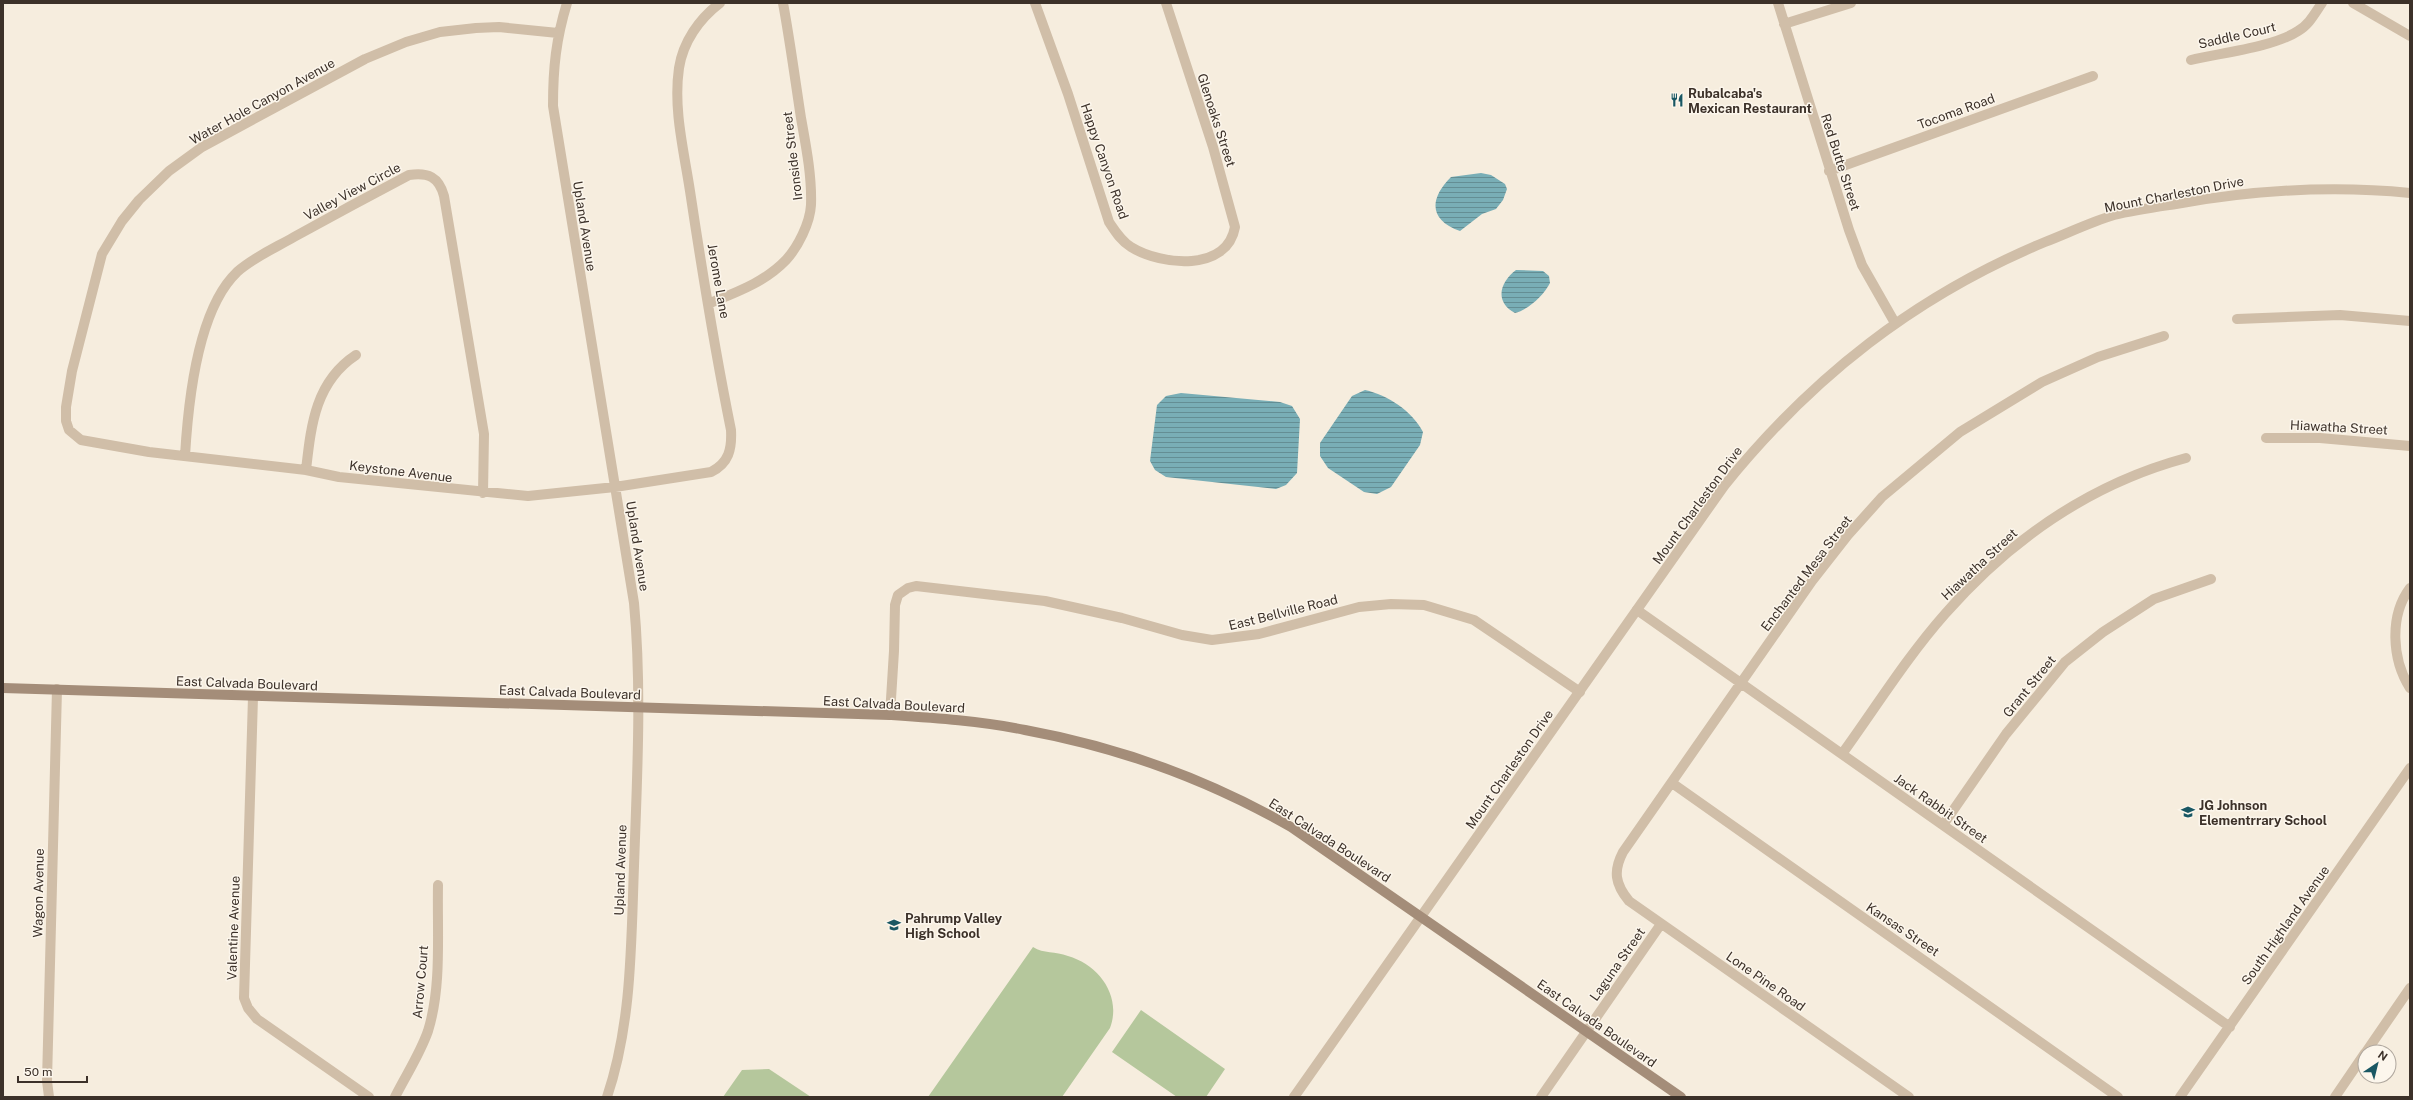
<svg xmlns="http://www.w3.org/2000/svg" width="2413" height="1100" font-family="'Public Sans',sans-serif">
	<defs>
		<pattern id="water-rules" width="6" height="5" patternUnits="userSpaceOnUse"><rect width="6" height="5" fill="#79aeb6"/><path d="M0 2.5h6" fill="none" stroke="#648e94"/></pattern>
	</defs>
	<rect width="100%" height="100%" fill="#f6edde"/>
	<!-- green -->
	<path fill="#b5c79c" d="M1033 947C1044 954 1055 951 1068 956 1099 965 1122 996 1110 1028L1062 1097H928Z
		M1141 1010 1225 1069 1206 1097H1177L1112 1052Z
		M769 1069 811 1097H723L742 1070Z"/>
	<!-- water -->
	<path fill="url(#water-rules)" d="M1481 173 1491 175 1505 184 1507 189 1503 200 1496 209 1482 214 1460 231C1429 220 1429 199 1451 177Z
		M1516 270 1543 271 1549 276 1550 283C1544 295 1528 310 1515 313 1494 302 1500 282 1516 270Z
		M1365 390C1388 395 1412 411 1423 432L1420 445 1391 487 1377 494 1364 492 1328 468 1320 456V443L1352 396Z
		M1181 393 1280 402 1292 406 1300 419 1297 473 1286 485 1276 489 1166 477 1155 470 1150 461 1157 405 1166 396Z"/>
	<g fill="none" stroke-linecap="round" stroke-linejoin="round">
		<!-- minor -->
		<path stroke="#d0bea8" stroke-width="10" d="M567 3C556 39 553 68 553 106L634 603C642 690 637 779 634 866 631 944 632 1023 607 1097
			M1035 3 1068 94 1109 222C1115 231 1121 241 1131 247 1162 266 1227 272 1235 227L1213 147 1166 3
			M1778 3 1849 230 1862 265 1895 323
			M2353 3 2410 36
			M1784 24 1851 3
			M558 33 499 27 476 28 440 32 406 42 365 59 202 147 169 171 139 200 122 221 102 254 72 371 66 407V421L69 430 81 440 149 452 306 470 339 477 528 496 615 487 711 472C729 463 732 449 731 430 715 351 702 271 690 191 684 151 673 109 679 68 683 42 699 19 720 3
			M2191 60C2220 53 2274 47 2298 31 2309 25 2315 13 2322 3
			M1829 171 2093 76
			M710 303C737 292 765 282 786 260 798 247 810 223 811 205 812 176 806 146 801 118 795 79 790 41 783 3
			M2237 319 2340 315 2410 321
			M2266 438H2320L2410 446
			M185 456C188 404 197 310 237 272 254 257 275 248 294 237 332 216 371 195 409 175 428 172 439 177 444 196L484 434 483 493
			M306 470C311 426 315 382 356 355
			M2410 588C2389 616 2392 660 2410 688
			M1637 610 2230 1027
			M253 697 244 998 248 1008 257 1019 369 1097
			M890 715 894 651 895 605 898 595 908 588 916 586 1045 601 1122 618 1182 635 1212 640 1259 634 1359 607 1391 604 1424 605 1474 620 1580 692
			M1842 754C1876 707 1907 657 1945 614 2010 540 2090 484 2186 458
			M1672 783 2118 1097
			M1943 825 2006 734 2065 662 2103 632 2154 599 2211 579
			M2366 1052 2410 988
			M49 1097 47 1081 57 689
			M395 1097C406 1075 420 1054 428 1031 442 986 437 933 438 885
			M1541 1097 1661 924
			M1909 1097 1629 901C1615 884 1613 871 1623 852L1812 581 1848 535 1882 497 1960 432 2042 382 2098 357 2164 336
			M2180 1097 2410 768
			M2335 1097 2365 1053"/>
		<!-- tertiary -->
		<path stroke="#d0bea8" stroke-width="10" d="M1294 1097 1724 486C1812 377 1915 296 2045 242 2068 233 2091 222 2114 215 2134 210 2156 207 2176 204 2254 190 2331 185 2410 193"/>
		<!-- secondary -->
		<path stroke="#a48d79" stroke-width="10" d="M3 688 890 715C935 718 981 721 1025 730 1118 747 1209 780 1291 827L1681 1097"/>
	</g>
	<!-- icons -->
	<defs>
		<g id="restaurant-bare" transform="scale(1.08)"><path d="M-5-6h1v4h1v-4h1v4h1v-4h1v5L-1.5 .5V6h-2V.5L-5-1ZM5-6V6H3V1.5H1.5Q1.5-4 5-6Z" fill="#195763" stroke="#fcf6ec" stroke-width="2.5" paint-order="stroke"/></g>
		<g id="school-bare" transform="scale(1.08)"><path d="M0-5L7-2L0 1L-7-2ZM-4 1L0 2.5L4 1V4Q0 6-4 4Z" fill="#195763" stroke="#fcf6ec" stroke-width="2.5" paint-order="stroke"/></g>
	</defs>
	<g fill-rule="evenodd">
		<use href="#restaurant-bare" x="1677" y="100"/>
		<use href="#school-bare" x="2188" y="812"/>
		<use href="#school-bare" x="894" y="925"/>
	</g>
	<g text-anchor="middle" stroke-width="3" stroke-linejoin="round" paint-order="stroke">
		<!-- street labels -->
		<g font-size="13" fill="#3c3129" stroke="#fcf6ec">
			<text transform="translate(2237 35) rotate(-13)" y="5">Saddle Court</text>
			<text transform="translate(262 101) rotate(-29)" y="5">Water Hole Canyon Avenue</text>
			<text transform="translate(1956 111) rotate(-20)" y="5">Tocoma Road</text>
			<text transform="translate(1217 120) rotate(72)" y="5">Glenoaks Street</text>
			<text transform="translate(792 156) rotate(-97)" y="5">Ironside Street</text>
			<text transform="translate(1105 161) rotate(71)" y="5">Happy Canyon Road</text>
			<text transform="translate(1841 162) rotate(72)" y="5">Red Butte Street</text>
			<text transform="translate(352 191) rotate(-28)" y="5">Valley View Circle</text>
			<text transform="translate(2174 194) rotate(-11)" y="5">Mount Charleston Drive</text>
			<text transform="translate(585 226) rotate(81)" y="5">Upland Avenue</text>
			<text transform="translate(719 281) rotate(80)" y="5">Jerome Lane</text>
			<text transform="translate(2339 427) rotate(3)" y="5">Hiawatha Street</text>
			<text transform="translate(401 471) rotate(7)" y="5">Keystone Avenue</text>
			<text transform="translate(1697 505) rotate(-54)" y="5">Mount Charleston Drive</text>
			<text transform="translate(638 546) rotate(81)" y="5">Upland Avenue</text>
			<text transform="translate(1979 564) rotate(-43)" y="5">Hiawatha Street</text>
			<text transform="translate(1806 573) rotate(-53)" y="5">Enchanted Mesa Street</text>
			<text transform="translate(1283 612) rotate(-14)" y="5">East Bellville Road</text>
			<text transform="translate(247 683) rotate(2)" y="5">East Calvada Boulevard</text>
			<text transform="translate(2029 686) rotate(-51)" y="5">Grant Street</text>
			<text transform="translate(570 692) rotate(2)" y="5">East Calvada Boulevard</text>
			<text transform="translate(894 704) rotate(3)" y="5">East Calvada Boulevard</text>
			<text transform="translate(1509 769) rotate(-55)" y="5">Mount Charleston Drive</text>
			<text transform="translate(1941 808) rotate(35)" y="5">Jack Rabbit Street</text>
			<text transform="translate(1330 840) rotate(33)" y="5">East Calvada Boulevard</text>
			<text transform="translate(620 870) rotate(-88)" y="5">Upland Avenue</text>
			<text transform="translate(38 893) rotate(-89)" y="5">Wagon Avenue</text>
			<text transform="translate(2285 925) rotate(-55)" y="5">South Highland Avenue</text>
			<text transform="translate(233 928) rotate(-88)" y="5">Valentine Avenue</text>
			<text transform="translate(1903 929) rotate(34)" y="5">Kansas Street</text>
			<text transform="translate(1617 964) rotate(-55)" y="5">Laguna Street</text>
			<text transform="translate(1766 981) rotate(35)" y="5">Lone Pine Road</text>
			<text transform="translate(420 982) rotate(-85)" y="5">Arrow Court</text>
			<text transform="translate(1597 1023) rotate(35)" y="5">East Calvada Boulevard</text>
		</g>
		<!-- poi labels -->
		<g font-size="13" font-weight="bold" fill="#3c3129" stroke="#fcf6ec" text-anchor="start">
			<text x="1688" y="98">Rubalcaba's<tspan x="1688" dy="15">Mexican Restaurant</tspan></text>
			<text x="2199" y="810">JG Johnson<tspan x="2199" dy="15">Elementrrary School</tspan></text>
			<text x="905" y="923">Pahrump Valley<tspan x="905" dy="15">High School</tspan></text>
		</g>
	</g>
	<!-- border -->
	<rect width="2413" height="1100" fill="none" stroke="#3c3129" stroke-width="8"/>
	<!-- north arrow -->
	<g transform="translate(2377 1064) rotate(35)"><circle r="19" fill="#fcf6ec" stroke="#afa79e"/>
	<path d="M0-3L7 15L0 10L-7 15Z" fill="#195763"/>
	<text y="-6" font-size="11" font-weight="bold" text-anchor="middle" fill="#3c3129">N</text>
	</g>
	<!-- scale -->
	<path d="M18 1076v6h69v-6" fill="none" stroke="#3c3129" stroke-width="2"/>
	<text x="24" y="1076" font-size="12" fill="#3c3129" stroke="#fcf6ec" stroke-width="3" paint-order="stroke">50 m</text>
</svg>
